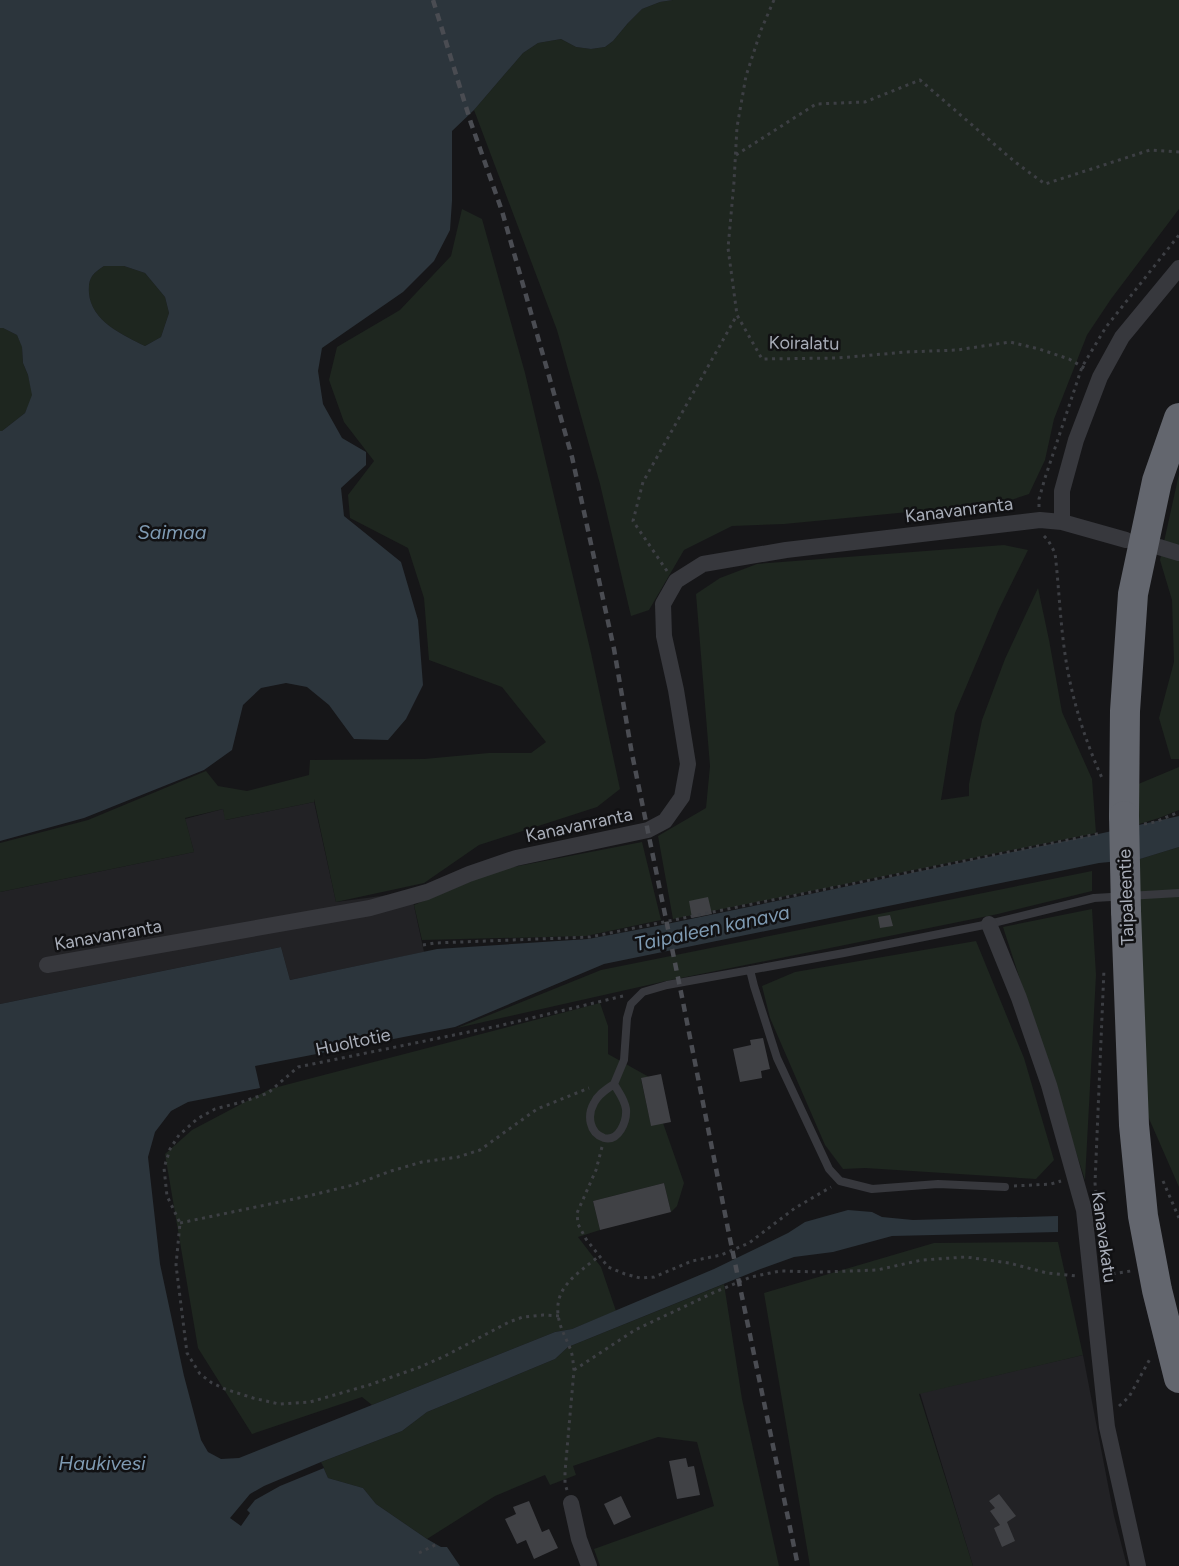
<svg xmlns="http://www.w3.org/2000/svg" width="1179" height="1566" font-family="Figtree,sans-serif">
	<rect width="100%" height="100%" fill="#161618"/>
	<!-- built -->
	<path fill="#222225" d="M314 802 336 902 411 892 424 952 290 980 281 947 0 1004V892L194 852 185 819 223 809 226 820Z
		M1083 1355 1114 1516 1127 1566H973L920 1393Z"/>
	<!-- green -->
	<path fill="#1e261f" d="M673 0H1179V209L1111 299 1087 335 1054 419 1045 460 1029 494 1002 503 784 524 732 526 684 550 649 610 631 616 600 484 557 330 474 110 523 53 538 43 561 39 576 47 591 49 605 47 613 41 628 23 642 9 660 2Z
		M462 209 482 219 525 373 591 653 620 789 597 807 479 845 424 883 336 902 314 799V802L225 820 223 809 185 818 194 852 0 892V843L88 820 206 771 218 786 247 791 309 775 310 760 424 759 489 753H531L546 742 502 687 429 660 424 598 408 548 350 518 348 495 374 461 344 422 329 380 337 347 400 310 451 256Z
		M104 266H124L145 273 165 297 169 313 161 337 145 346C123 335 91 321 89 293 88 278 92 274 104 266Z
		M0 328H3L17 335 22 346 23 363 28 375 33 395 25 413 2 431H0Z
		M1179 474V759H1171L1159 718 1174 662 1172 600 1160 560Z
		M1004 545 1028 550 999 609 955 713 941 800 969 796V784L982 720 1005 659 1038 588 1049 640 1062 712 1092 779 1096 833 673 919 658 836 706 808 710 766 696 594 720 578 757 564Z
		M1179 767V810L1159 818 1136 825V785Z
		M642 842 661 920 586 936 422 940 414 905 498 870Z
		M1179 847V1187L1147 1114 1141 1063 1140 859Z
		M1092 871V891L998 914 666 981 457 1028 601 970Z
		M1092 909 1096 975 1085 1180 1003 927Z
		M976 941 1024 1058 1054 1160 1036 1179 865 1168 843 1169 825 1145 770 1018 762 986 795 972Z
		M600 1003 608 1026V1054L649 1077 641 1079 651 1125 663 1123 684 1183 677 1206 671 1212 664 1183 593 1201 600 1230 578 1237 601 1267 616 1311 572 1329 555 1332 372 1405 362 1397 252 1434 198 1348 165 1154 192 1130 270 1089Z
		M1058 1242 1083 1355 919 1394 973 1566H810L764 1293 934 1243Z
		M724 1284 742 1399 779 1566H600L594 1549 714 1506 697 1442 658 1437 573 1466 576 1475 550 1485 545 1475 495 1496 427 1539 376 1504 363 1488 328 1478 321 1462 402 1431 427 1412 555 1359 568 1347Z"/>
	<!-- water -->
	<path fill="#2c353c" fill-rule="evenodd" d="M0 0H673L660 2 642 9 628 23 613 41 605 47 591 49 576 47 561 39 538 43 523 53 474 110 452 131V201L450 230 434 261 403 292 322 348 318 371 323 404 342 438 366 452V465L341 488 344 516 401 562 418 620 423 685 406 719 388 740 354 739 329 705 307 687 286 683 261 688 243 705 232 750 204 770 84 818 0 841V431H2L25 413 32 395 28 375 23 363 22 347 17 335 3 328H0ZM104 266H124L145 273 165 297 169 313 161 337 145 346C123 335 91 321 89 293 88 278 92 274 104 266Z
		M1179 816V847L1140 859 1099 863 604 964 455 1027 255 1066 260 1088 188 1102 171 1111 155 1132 148 1157 160 1264 184 1376 201 1440 208 1452 221 1459 239 1458 555 1332 572 1329 714 1269 788 1233 805 1222 848 1210 872 1212 882 1217 913 1220 1058 1216V1232L892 1236 833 1252 794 1257 758 1270 568 1347 555 1359 427 1412 402 1431 321 1462 328 1478 363 1488 376 1504 427 1539 441 1547H447L460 1566H0V1004L281 947 290 980 437 949 588 939 652 927 1094 835Z"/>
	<!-- pier -->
	<path fill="#161618" d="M321 1462 324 1468 280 1486 255 1500 247 1510 250 1513 241 1526 230 1518 250 1494 264 1486Z"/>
	<!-- building -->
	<path fill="#404145" d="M708 897 712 914 692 918 689 901Z
		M890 915 893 926 880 928 878 917Z
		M763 1038 770 1069 761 1071 762 1078 740 1082 733 1049 751 1045 750 1040Z
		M661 1074 671 1122 651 1126 641 1078Z
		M664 1183 671 1212 600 1230 593 1201Z
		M686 1458 688 1467 694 1466 700 1495 677 1499 669 1461Z
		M999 1494 1016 1516 1007 1522 1015 1541 1002 1547 994 1528 1000 1525 990 1511 995 1508 989 1501Z
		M621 1496 631 1517 614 1525 604 1504Z
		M529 1501 542 1532 549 1529 558 1548 534 1559 526 1540 517 1544 505 1519 516 1514 513 1507Z"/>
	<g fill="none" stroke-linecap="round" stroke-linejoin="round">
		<!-- path -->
		<path stroke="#3d3f44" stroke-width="3" stroke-dasharray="3 4.5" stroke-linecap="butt" d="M774 0 761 30 746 76 737 127 734 182 728 248 737 315 762 359 838 358 906 352 957 350 1010 342 1039 349 1069 359 1088 370
			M736 155 816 104 865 102 920 80 1015 162 1045 184 1150 150 1179 152
			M1039 507V499L1045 478 1082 367 1106 327 1179 235
			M1044 536 1048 540 1055 553C1059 587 1060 620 1065 654 1071 696 1084 738 1102 778
			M667 571 633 521 643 482 737 315
			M1144 824 1155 822 1179 812
			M423 945 435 943 590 937 1102 833
			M602 1147 596 1170 577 1213 578 1224 586 1239 608 1267 625 1274 640 1278 654 1277 692 1261 721 1255 749 1243 795 1208 831 1187
			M1163 1181 1179 1218
			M1014 1186 1051 1184 1061 1181
			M1096 1193 1095 1183 1104 969
			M180 1223 308 1196 353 1185 391 1171 422 1162 458 1157 480 1150 537 1109 589 1088
			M1105 1275 1131 1271
			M559 1316 543 1315 523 1317 509 1322 445 1356 420 1367 369 1385 310 1402 279 1404 253 1398 225 1389 212 1383 200 1374 187 1353 176 1265 180 1223 167 1196 164 1168 170 1149 179 1135 197 1119 215 1109 242 1102 268 1093 298 1067 498 1026 623 996
			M574 1370 635 1330 715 1292 751 1277 780 1271 824 1272 877 1270 922 1260 966 1257 1009 1263 1047 1273 1078 1276
			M1119 1406 1129 1397 1151 1357
			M567 1490 565 1484V1472L574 1370C573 1363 573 1357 571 1351 568 1342 563 1334 560 1324 550 1289 575 1276 599 1256
			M419 1553 437 1544"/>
		<!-- lane -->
		<path stroke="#37383d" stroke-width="8" d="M750 970 754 986 777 1058 829 1169 840 1181 872 1189 938 1184 1005 1187
			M614 1084C607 1089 598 1094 594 1103 587 1115 589 1133 604 1138 619 1142 627 1121 626 1109 625 1100 618 1091 614 1084L624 1060 627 1018 631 1004 643 992 667 985 844 953 989 924 1094 898 1179 893"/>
		<!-- street -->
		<path stroke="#37383d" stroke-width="16" d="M1062 522V491L1076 440 1100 377 1122 337 1179 268
			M1159 547 1179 553
			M989 924 1019 998 1049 1085 1084 1210 1107 1427 1138 1566
			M47 965 370 908 427 892 469 874 516 858 648 830 665 821 682 797 688 764 676 690 664 636 663 604 676 581 703 564 786 550 1040 520 1062 522 1126 540
			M571 1503 579 1539 589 1566"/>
		<!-- highway -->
		<path stroke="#63666e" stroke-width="30" d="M1124 816 1125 711 1133 594 1157 481 1179 418
			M1126 911 1134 1125 1143 1216 1157 1290 1179 1378"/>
		<!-- rail -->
		<path stroke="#4a4c52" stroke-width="4.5" stroke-dasharray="8 6" stroke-linecap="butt" d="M433 0 471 123 502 211 572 457 614 649 632 754 682 997 729 1234 798 1566"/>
		<!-- highway-bridge -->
		<path stroke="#63666e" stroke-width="30" d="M1124 816 1126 911"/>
	</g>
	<g text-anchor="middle" stroke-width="5" stroke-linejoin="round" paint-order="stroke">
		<!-- street labels -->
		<g font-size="18" fill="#a8adb8" stroke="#111113">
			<text transform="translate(804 343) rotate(1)" y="6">Koiralatu</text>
			<text transform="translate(959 510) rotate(-7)" y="6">Kanavanranta</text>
			<text transform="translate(579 825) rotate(-12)" y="6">Kanavanranta</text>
			<text transform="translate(1126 897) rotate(-92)" y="6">Taipaleentie</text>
			<text transform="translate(108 935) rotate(-10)" y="6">Kanavanranta</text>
			<text transform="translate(353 1042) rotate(-12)" y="6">Huoltotie</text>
			<text transform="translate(1104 1237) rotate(82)" y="6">Kanavakatu</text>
		</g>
		<!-- water labels -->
		<g font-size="20" font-style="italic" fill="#7f9bb3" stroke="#111113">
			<text x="172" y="539">Saimaa</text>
			<text transform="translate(712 928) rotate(-12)" y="7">Taipaleen kanava</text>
			<text x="102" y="1470">Haukivesi</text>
		</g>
	</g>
</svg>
